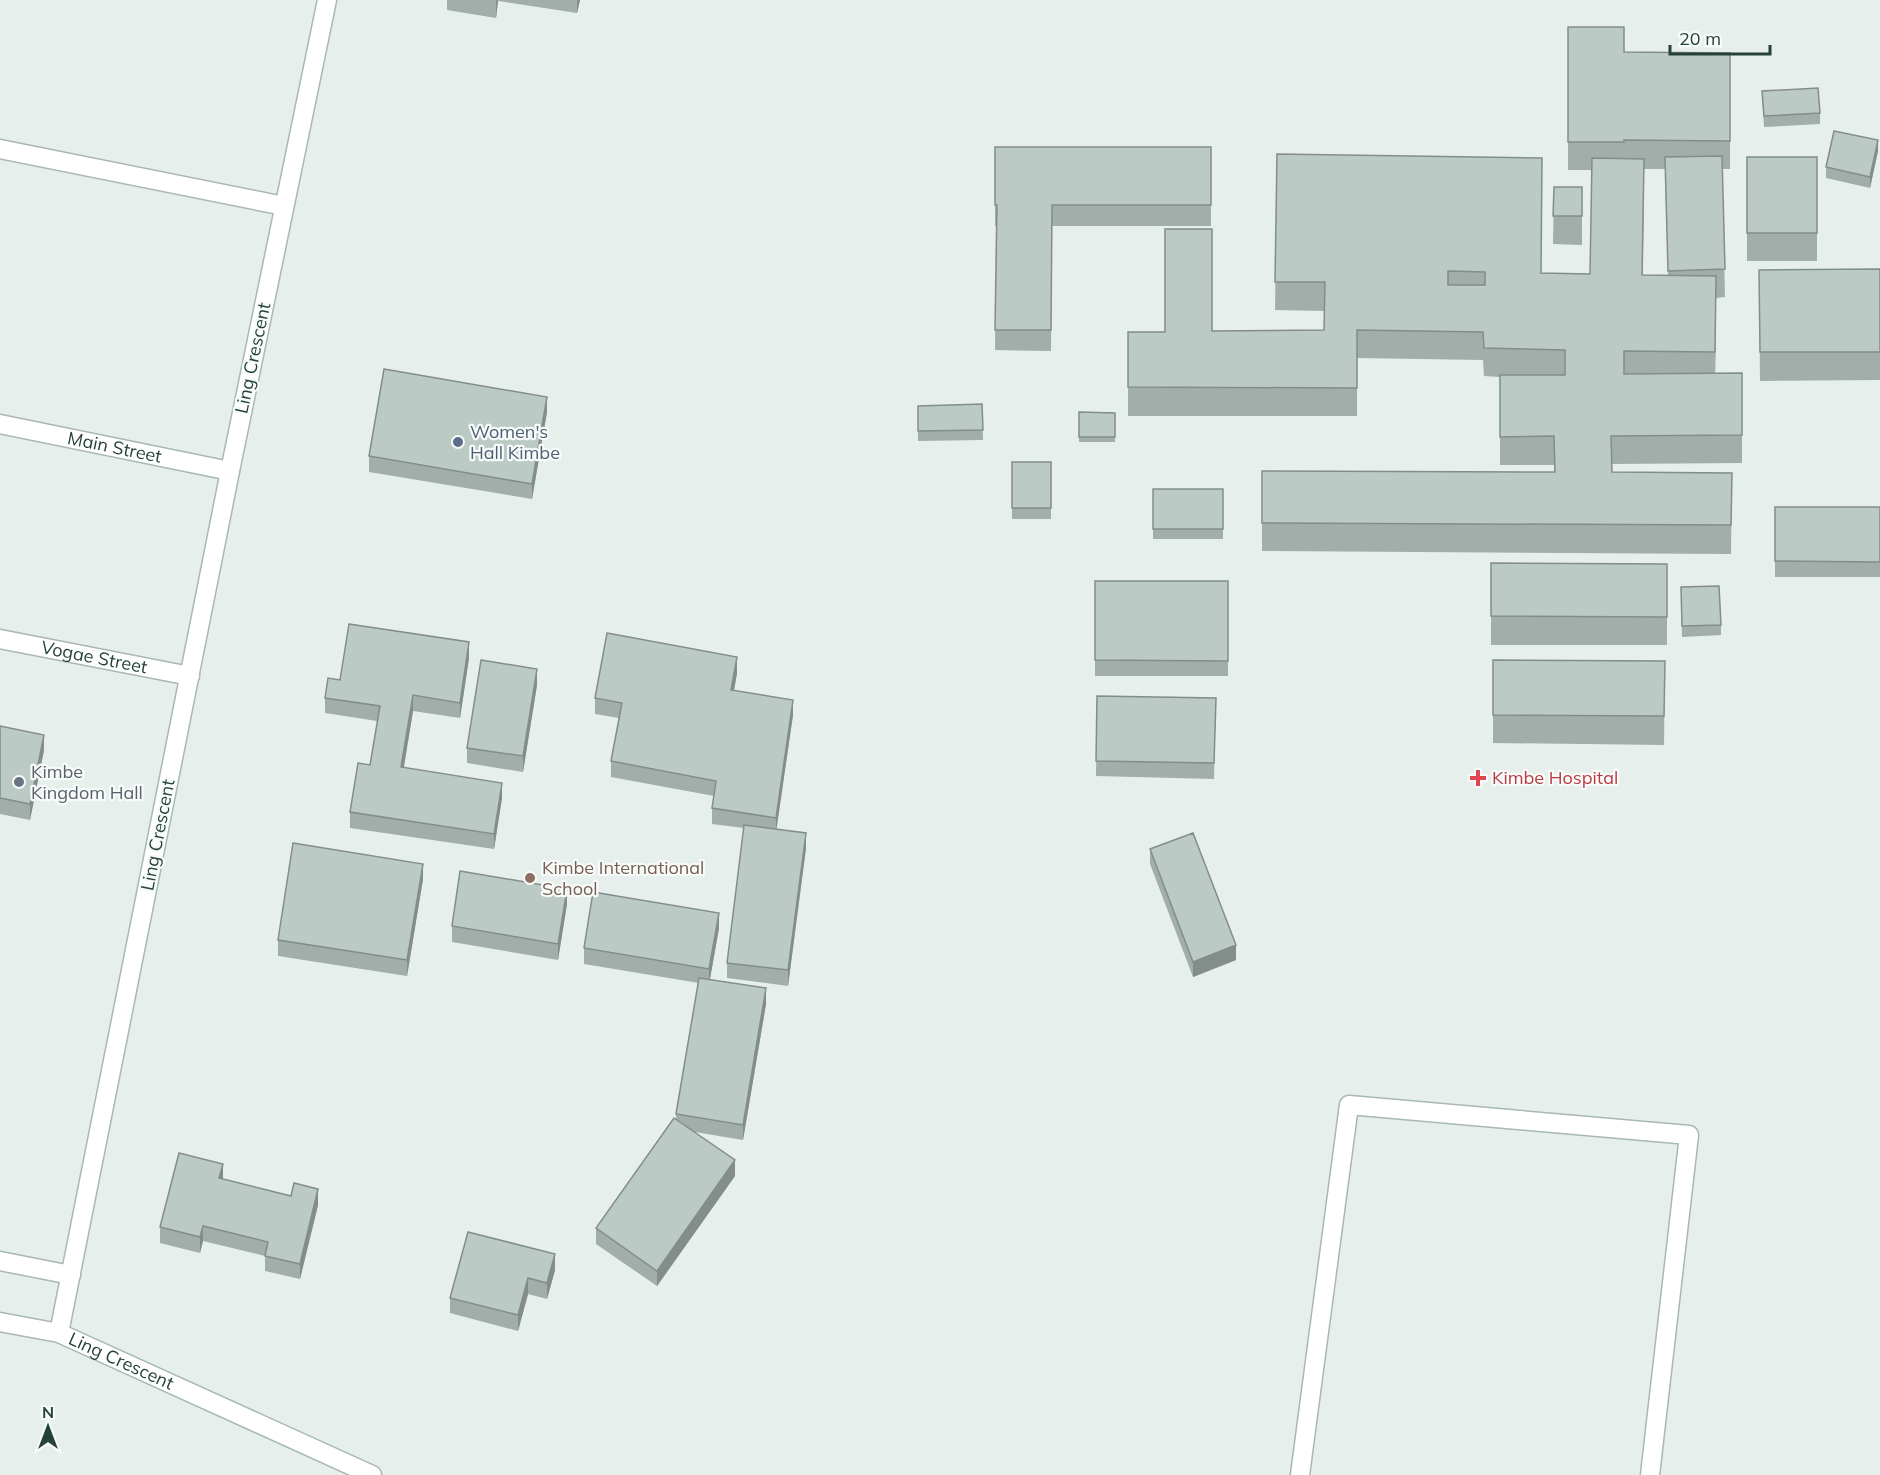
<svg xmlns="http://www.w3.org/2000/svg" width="1880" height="1475" font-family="Mulish,sans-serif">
	<rect width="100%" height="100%" fill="#e6efeb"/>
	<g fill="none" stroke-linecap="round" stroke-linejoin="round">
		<!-- service casing -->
		<g stroke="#a8b8b2" stroke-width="21">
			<path id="service" d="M0 149 284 206"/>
		</g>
		<!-- minor casing -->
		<g stroke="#a8b8b2" stroke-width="21">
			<g id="minor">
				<path id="s1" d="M327 0 230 471 59 1333 372 1475"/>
				<path id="s2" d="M0 424 230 471"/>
				<path id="s3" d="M0 639 190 676"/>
				<path d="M0 1261 71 1275"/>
				<path d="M0 1322 59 1333"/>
				<path d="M1300 1475 1349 1105 1689 1135 1650 1475"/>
			</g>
		</g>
		<!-- service -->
		<use href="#service" stroke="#fff" stroke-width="18"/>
		<!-- minor -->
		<use href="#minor" stroke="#fff" stroke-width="18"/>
	</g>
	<!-- wall -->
	<path fill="#a1aea9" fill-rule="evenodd" d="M447 0H580L577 13 498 1 496 18 447 10Z
		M1568 27 1624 52 1730 53V169H1722L1725 297 1716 298 1715 373H1742V463L1612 464V472L1732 473 1731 554 1262 551V471L1554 472V465H1500V377L1484 376 1483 360 1357 358V416H1128V332L1324 330 1325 311 1275 310 1277 154 1542 273 1590 274 1592 170H1568ZM1644 169H1665L1668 276 1643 275Z
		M1762 91 1820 113V124L1764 127Z
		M995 147H1211V226H1052L1051 351 995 350 996 226H995Z
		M1878 151 1870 188 1826 178V167Z
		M1747 157H1817V261H1747Z
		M1554 187H1582V245L1553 244Z
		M1880 269V380L1760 381 1759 270Z
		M982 404 983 440 918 441V406Z
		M547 412 532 499 369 472V456Z
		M1079 412 1115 413V442H1079Z
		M1012 462H1051V519H1012Z
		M1153 489H1223V539H1153Z
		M1775 507H1880V577H1775Z
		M1491 563 1667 564V645H1491Z
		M1095 581H1228V676H1095Z
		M1681 587 1721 625V635L1682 637Z
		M469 658 460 718 413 711 404 767 502 798 494 849 350 828V812L370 765 377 721 325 713V698L340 680Z
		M1665 661 1664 745 1493 743V715Z
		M737 673 734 691 793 715 776 829 806 848 788 986 727 978V963L744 828 712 824V808L714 796 611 777V761L619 718 595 714V698Z
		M537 685 523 772 467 763V748Z
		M1097 696 1216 698 1214 779 1096 776Z
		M0 726 44 750 30 820 0 814Z
		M1150 849 1236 960 1193 977 1150 864Z
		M423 879 407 976 278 956V940Z
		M567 904 558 960 452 942V926Z
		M719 928 710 979 766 1004 743 1140 695 1132 735 1176 657 1286 596 1244V1228L676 1120V1114L699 983 584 964V948Z
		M223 1179 318 1205 300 1279 265 1271V1256L203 1241 200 1253 160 1243V1227Z
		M555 1270 547 1299 528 1294 518 1331 450 1313V1298Z"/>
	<!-- shaded-wall -->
	<path fill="#838d89" d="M496 0 498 1 496 18Z
		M577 0H580L577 13Z
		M1878 140V151L1870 188V177Z
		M1716 276V305L1715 381V352Z
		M547 397V412L532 499V484Z
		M469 642V658L460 718V703Z
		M737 657V673L731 706V690Z
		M537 669V685L523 772V756Z
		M413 695V711L401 783V767Z
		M793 700V715L776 833V818Z
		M44 735V750L30 820V804Z
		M502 783V798L494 849V834Z
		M806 833V848L788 986V970Z
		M423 864V879L407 976V960Z
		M567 889V904L558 960V944Z
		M719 913V928L709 984V969Z
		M1236 945V960L1193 977V962Z
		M766 988V1004L743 1140V1125Z
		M735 1160V1176L657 1286V1271Z
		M223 1164V1180L219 1178Z
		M318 1189V1205L300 1279V1264Z
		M203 1226V1241L200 1253V1237Z
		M555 1254V1270L547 1299V1283Z
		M528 1278V1294L518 1331V1315Z"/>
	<!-- building -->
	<path fill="#bbcac4" stroke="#838d89" stroke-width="1.5" fill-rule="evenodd" d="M1568 27H1624V52L1730 53V141L1624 140V142H1568Z
		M1818 88 1820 113 1764 116 1762 91Z
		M1834 131 1878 140 1870 177 1826 167Z
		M995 147H1211V205H1052L1051 330H995L997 205H995Z
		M1277 154 1542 158 1541 273 1590 274 1592 158 1644 159 1642 275 1716 276 1715 352 1624 351V374L1742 373V435L1611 436 1612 472 1732 473 1731 525 1262 523V471L1555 472 1554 436 1500 437V375H1565V350L1484 348 1483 332 1357 330V388L1128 387V332H1165V229H1212V331L1324 330 1325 282H1275ZM1448 271 1485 272V285H1448Z
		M1722 156 1725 269 1668 271 1665 157Z
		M1747 157H1817V233H1747Z
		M1554 187H1582V216H1553Z
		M1880 269V352H1760L1759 270Z
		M384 369 547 397 532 484 369 456Z
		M982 404 983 430 918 431V406Z
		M1079 412 1115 413V437H1079Z
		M1012 462H1051V508H1012Z
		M1153 489H1223V529H1153Z
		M1775 507H1880V562L1775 561Z
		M1491 563 1667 564V617L1491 616Z
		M1095 581H1228V661L1095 660Z
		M1719 586 1721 625 1682 626 1681 587Z
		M349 624 469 642 460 703 413 695 401 767 502 783 494 834 350 812 358 763 370 765 380 706 325 698 328 678 340 680Z
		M607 633 737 657 731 690 793 700 776 818 712 808 716 781 611 761 622 703 595 698Z
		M481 660 537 669 523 756 467 748Z
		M1493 660 1665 661 1664 716 1493 715Z
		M1097 696 1216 698 1214 763 1096 761Z
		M0 726 44 735 30 804 0 798Z
		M744 825 806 833 788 970 727 963Z
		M1193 833 1236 945 1193 962 1150 849Z
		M293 843 423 864 407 960 278 940Z
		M460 871 567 889 558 944 452 926Z
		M593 892 719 913 709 969 584 948Z
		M699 978 766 988 743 1125 676 1114Z
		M674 1118 735 1160 657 1271 596 1228Z
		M179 1153 223 1164 219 1178 291 1196 294 1183 318 1189 300 1264 265 1256 268 1242 203 1226 200 1237 160 1227Z
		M468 1232 555 1254 547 1283 528 1278 518 1315 450 1298Z"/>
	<!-- markers -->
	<circle fill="#5c6f8a" stroke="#f7fbf9" stroke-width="2" cx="458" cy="442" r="6"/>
	<path fill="#e0444e" stroke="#f7fbf9" stroke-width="2" d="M1475 769h6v6h6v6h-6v6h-6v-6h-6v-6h6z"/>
	<circle fill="#6b7280" stroke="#f7fbf9" stroke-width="2" cx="19" cy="782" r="6"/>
	<circle fill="#8d6e63" stroke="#f7fbf9" stroke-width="2" cx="530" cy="878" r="6"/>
	<g text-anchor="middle" stroke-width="4.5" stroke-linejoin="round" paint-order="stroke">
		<!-- street labels -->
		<g font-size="18" fill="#24423a" stroke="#f7fbf9">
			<text transform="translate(253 358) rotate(-78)" y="6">Ling Crescent</text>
			<text dy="6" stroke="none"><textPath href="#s2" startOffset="117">Main Street</textPath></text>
			<text dy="6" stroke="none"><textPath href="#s3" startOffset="96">Vogae Street</textPath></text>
			<text transform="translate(158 835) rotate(-79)" y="6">Ling Crescent</text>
			<text dy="6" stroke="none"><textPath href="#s1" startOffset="1428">Ling Crescent</textPath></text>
		</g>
		<!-- service labels -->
		<g font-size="18" fill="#4e5e75" stroke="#f7fbf9" text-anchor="start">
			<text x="470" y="438">Women's<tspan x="470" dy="21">Hall Kimbe</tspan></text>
		</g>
		<!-- worship labels -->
		<g font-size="18" fill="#5b616d" stroke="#f7fbf9" text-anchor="start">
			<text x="31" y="778">Kimbe<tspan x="31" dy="21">Kingdom Hall</tspan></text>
		</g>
		<!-- health labels -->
		<g font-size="18" fill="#be3a42" stroke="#f7fbf9" text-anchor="start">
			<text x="1492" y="784">Kimbe Hospital</text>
		</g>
		<!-- education labels -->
		<g font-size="18" fill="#785e54" stroke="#f7fbf9" text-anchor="start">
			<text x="542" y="874">Kimbe International<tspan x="542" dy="21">School</tspan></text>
		</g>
	</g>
	<!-- north arrow -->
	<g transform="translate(48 1427)" stroke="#f7fbf9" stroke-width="4.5" paint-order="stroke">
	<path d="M0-4.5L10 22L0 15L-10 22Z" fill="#24423a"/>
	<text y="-9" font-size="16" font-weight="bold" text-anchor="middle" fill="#24423a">N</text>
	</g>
	<!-- scale -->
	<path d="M1670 45v9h100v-9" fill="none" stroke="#24423a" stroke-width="3"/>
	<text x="1679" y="45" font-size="18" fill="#24423a" stroke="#f7fbf9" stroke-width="4.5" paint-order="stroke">20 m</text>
</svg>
